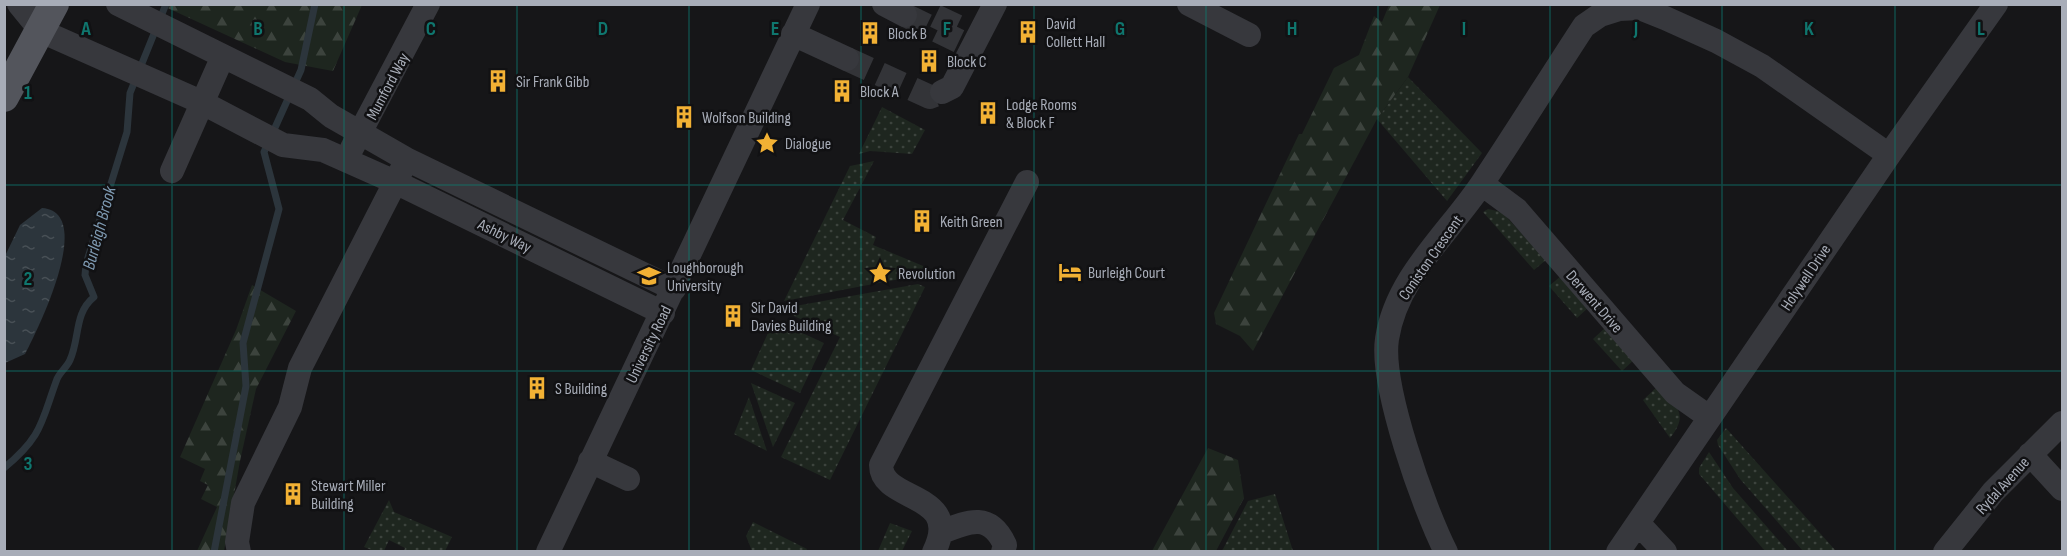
<svg xmlns="http://www.w3.org/2000/svg" width="2067" height="556" font-family="'Sofia Sans Condensed',sans-serif">
	<defs>
		<pattern id="grass-dots" width="8" height="8" patternUnits="userSpaceOnUse" patternTransform="scale(1.5)"><rect width="8" height="8" fill="#1e261f"/><path d="M2 2h.1M6 6h.1" fill="none" stroke="#3c433d" stroke-width="1.8" stroke-linecap="round"/></pattern>
		<pattern id="forest-firs" width="22" height="20" patternUnits="userSpaceOnUse" patternTransform="scale(1.5)"><rect width="22" height="20" fill="#1e261f"/><path d="M5 1l3.5 6h-7zM16 11l3.5 6h-7z" fill="#3c433d"/></pattern>
		<pattern id="water-ripples" width="26" height="14" patternUnits="userSpaceOnUse" patternTransform="scale(1.5)"><rect width="26" height="14" fill="#2c353c"/><path d="M2 4q2-2 4 0t4 0M15 11q2-2 4 0t4 0" fill="none" stroke="#485056"/></pattern>
	</defs>
	<rect width="100%" height="100%" fill="#161618"/>
	<!-- grass -->
	<path fill="url(#grass-dots)" d="M1408 77 1482 153 1447 201 1377 119Z
		M882 107 925 130 912 154 870 151 859 154Z
		M874 161 843 220 876 237 873 245 928 268 926 274 784 301 850 166Z
		M1488 209 1502 212 1546 260 1534 270 1483 212Z
		M1561 276 1589 307 1577 318 1549 286Z
		M918 284 925 287 830 480 781 457 840 337 783 311 784 308Z
		M774 320 824 343 800 393 751 370Z
		M1606 327 1635 359 1622 371 1593 339Z
		M751 383 795 403 773 447Z
		M1658 386C1676 406 1690 413 1670 438L1643 400Z
		M749 397 767 451 734 434Z
		M1726 428 1836 551H1803L1740 479 1718 445 1717 440Z
		M1709 452 1733 488 1788 551H1765L1699 474V468Z
		M1275 494 1293 551H1222L1248 501Z
		M389 500 394 512 452 537 445 551H404L405 548 389 540 384 551H374L364 547Z
		M753 522 807 549 806 551H752L746 536Z
		M890 523 912 531 902 551H878Z"/>
	<!-- forest -->
	<path fill="url(#forest-firs)" d="M161 5 362 4V5L333 71 285 62Z
		M1389 5H1440L1408 77 1377 119 1253 351 1240 336 1216 324 1214 313 1299 134H1302L1334 68 1359 55 1374 16 1382 22Z
		M252 285 296 311 256 389 240 461 224 551H197L217 507 201 499 208 485 200 481 205 469 180 457 236 330Z
		M1208 448 1238 460 1244 498 1216 551H1152Z"/>
	<!-- water -->
	<path fill="url(#water-ripples)" d="M42 208C96 212 38 329 25 354L5 363V256L20 225Z"/>
	<g fill="none" stroke-linecap="round" stroke-linejoin="round">
		<!-- stream -->
		<path stroke="#2c353c" stroke-width="7" d="M4 468C43 436 41 422 57 379 60 372 67 367 70 360 80 338 74 313 94 297L85 275 86 264 127 132 130 93 166 4
			M214 552 246 386 243 343 279 209 264 152 301 70 315 4"/>
		<!-- minor-tunnel -->
		<path stroke="#333438" stroke-width="24" stroke-dasharray="24 12" stroke-linecap="butt" d="M905 15 963 43
			M941 32 952 9
			M847 59 930 97 942 92"/>
		<!-- minor -->
		<path stroke="#37383d" stroke-width="24" d="M19 4 41 31 201 102 283 145 323 150 395 182 663 313
			M118 4 310 99 331 116 406 159 674 289
			M884 4 905 15
			M1189 4 1249 35
			M793 34 847 59
			M942 92 952 87 995 4
			M352 148 428 4
			M172 171 223 56
			M1482 184 1517 210 1675 393 1709 417
			M2030 454 2062 489
			M590 461 628 479
			M1638 523 1665 552
			M942 532C969 521 990 512 1005 545L1003 552
			M239 552 237 542 243 503 290 407 300 368 402 169
			M548 552 808 4
			M934 552C964 491 881 503 881 465L1027 182
			M1446 552C1424 509 1380 385 1387 339 1396 277 1450 232 1483 182 1517 131 1550 78 1584 26L1600 15 1619 9 1640 8 1665 18 1716 41 1762 66 1889 155
			M1618 552 1889 155 1996 4
			M1945 552 1993 492 2062 423"/>
		<!-- major -->
		<path stroke="#53555c" stroke-width="30" d="M4 97 54 4"/>
	</g>
	<!-- grid -->
	<path fill="none" stroke="#0f766e" stroke-width="1.5" stroke-opacity="0.55" d="M172 4V552M344 4V552M517 4V552M689 4V552M861 4V552M1034 4V552M1206 4V552M1378 4V552M1550 4V552M1722 4V552M1895 4V552M4 185H2062M4 371H2062"/>
	<!-- icons -->
	<defs>
		<g id="building-bare" transform="scale(1.8)"><path d="M-4-6H4V6H1V3H-1V6H-4ZM-2.5-4.3h1.7v1.8h-1.7ZM.8-4.3h1.7v1.8H.8ZM-2.5-1h1.7V.8h-1.7ZM.8-1h1.7V.8H.8Z" fill="#f2b134" stroke="#111113" stroke-width="2.5" paint-order="stroke"/></g>
		<g id="sight-bare" transform="scale(1.8)"><path d="M0-6L1.8-2.2L6-1.7L2.9 1.2L3.7 5.4L0 3.3L-3.7 5.4L-2.9 1.2L-6-1.7L-1.8-2.2Z" fill="#f2b134" stroke="#111113" stroke-width="2.5" paint-order="stroke"/></g>
		<g id="hotel-bare" transform="scale(1.8)"><path d="M-6-4.5h1.5V1H6V5H4.5V3h-9V5H-6ZM-4 0a1.8 1.8 0 1 1 3.6 0ZM.5 0V-2.5h3Q6-2.5 6 0Z" fill="#f2b134" stroke="#111113" stroke-width="2.5" paint-order="stroke"/></g>
		<g id="university-bare" transform="scale(1.8)"><path d="M0-5L7-2L0 1L-7-2ZM-4 1L0 2.5L4 1V4Q0 6-4 4Z" fill="#f2b134" stroke="#111113" stroke-width="2.5" paint-order="stroke"/></g>
	</defs>
	<g fill-rule="evenodd">
		<use href="#building-bare" x="1028" y="32"/>
		<use href="#building-bare" x="870" y="33"/>
		<use href="#building-bare" x="929" y="61"/>
		<use href="#building-bare" x="498" y="81"/>
		<use href="#building-bare" x="842" y="91"/>
		<use href="#building-bare" x="988" y="113"/>
		<use href="#building-bare" x="684" y="117"/>
		<use href="#sight-bare" x="767" y="143"/>
		<use href="#building-bare" x="922" y="221"/>
		<use href="#hotel-bare" x="1070" y="272"/>
		<use href="#sight-bare" x="880" y="273"/>
		<use href="#university-bare" x="649" y="276"/>
		<use href="#building-bare" x="733" y="316"/>
		<use href="#building-bare" x="537" y="388"/>
		<use href="#building-bare" x="293" y="494"/>
	</g>
	<g text-anchor="middle" stroke-width="5" stroke-linejoin="round" paint-order="stroke">
		<!-- poi labels -->
		<g font-size="16" fill="#a8adb8" stroke="#111113" text-anchor="start">
			<text x="1046" y="29">David<tspan x="1046" dy="18">Collett Hall</tspan></text>
			<text x="888" y="39">Block B</text>
			<text x="947" y="67">Block C</text>
			<text x="516" y="87">Sir Frank Gibb</text>
			<text x="860" y="97">Block A</text>
			<text x="1006" y="110">Lodge Rooms<tspan x="1006" dy="18">&amp; Block F</tspan></text>
			<text x="702" y="123">Wolfson Building</text>
			<text x="785" y="149">Dialogue</text>
			<text x="940" y="227">Keith Green</text>
			<text x="667" y="273">Loughborough<tspan x="667" dy="18">University</tspan></text>
			<text x="1088" y="278">Burleigh Court</text>
			<text x="898" y="279">Revolution</text>
			<text x="751" y="313">Sir David<tspan x="751" dy="18">Davies Building</tspan></text>
			<text x="555" y="394">S Building</text>
			<text x="311" y="491">Stewart Miller<tspan x="311" dy="18">Building</tspan></text>
		</g>
		<!-- street labels -->
		<g font-size="16" fill="#a8adb8" stroke="#111113">
			<text transform="translate(387 86) rotate(-62)" y="6">Mumford Way</text>
			<text transform="translate(505 235) rotate(26)" y="6">Ashby Way</text>
			<text transform="translate(1430 257) rotate(-55)" y="6">Coniston Crescent</text>
			<text transform="translate(1805 277) rotate(-56)" y="6">Holywell Drive</text>
			<text transform="translate(1595 301) rotate(49)" y="6">Derwent Drive</text>
			<text transform="translate(648 344) rotate(-64)" y="6">University Road</text>
			<text transform="translate(2002 485) rotate(-48)" y="6">Rydal Avenue</text>
		</g>
		<!-- water labels -->
		<g font-size="18" font-style="italic" fill="#7f9bb3" stroke="#111113">
			<text transform="translate(99 228) rotate(-75)" y="6">Burleigh Brook</text>
		</g>
	</g>
	<g font-size="20" text-anchor="middle" font-weight="bold" fill="#0f766e" stroke="#111113" stroke-width="5" stroke-linejoin="round" paint-order="stroke">
		<text x="86" y="35">A</text>
		<text x="258" y="35">B</text>
		<text x="431" y="35">C</text>
		<text x="603" y="35">D</text>
		<text x="775" y="35">E</text>
		<text x="947" y="35">F</text>
		<text x="1120" y="35">G</text>
		<text x="1292" y="35">H</text>
		<text x="1464" y="35">I</text>
		<text x="1636" y="35">J</text>
		<text x="1809" y="35">K</text>
		<text x="1981" y="35">L</text>
		<text x="28" y="99">1</text>
		<text x="28" y="285">2</text>
		<text x="28" y="470">3</text>
	</g>
	<!-- border -->
	<rect width="2067" height="556" fill="none" stroke="#a8adb8" stroke-width="12"/>
</svg>
